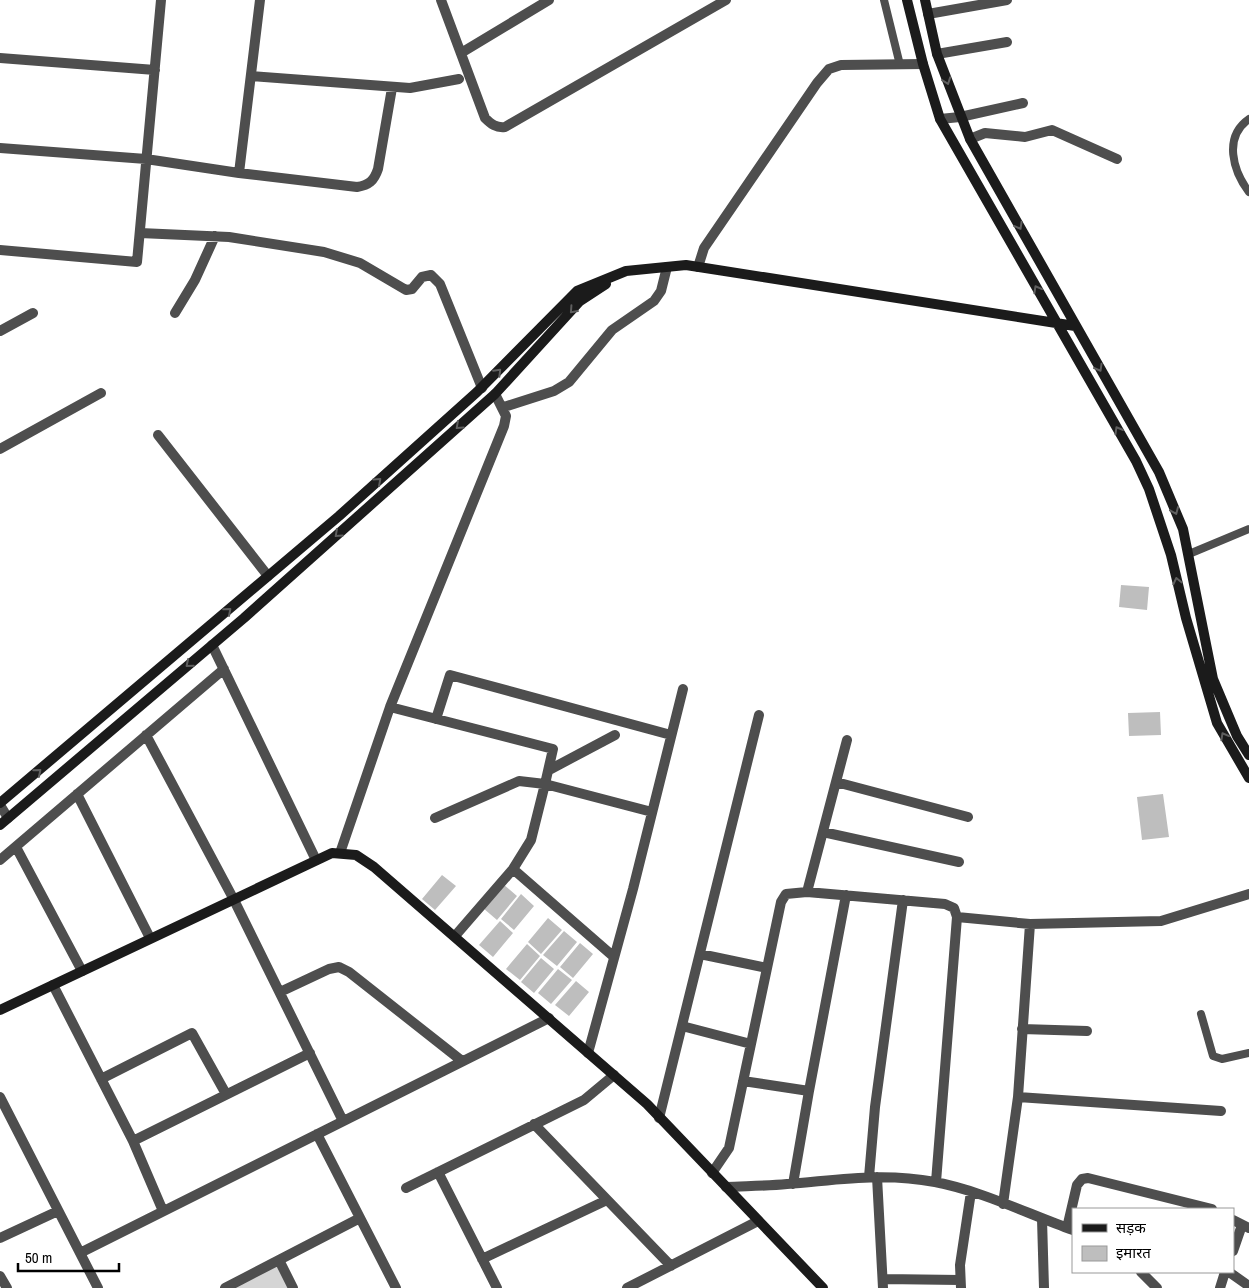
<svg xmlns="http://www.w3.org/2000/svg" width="1249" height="1288" font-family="'Archivo Narrow','Noto Sans Devanagari',sans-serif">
	<rect width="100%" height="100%" fill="#fff"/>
	<!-- green -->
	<path fill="#d5d5d5" d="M279 1260 293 1288H225Z"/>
	<!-- building -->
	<path fill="#bebebe" d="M1121 585 1149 587 1147 610 1119 607Z
		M1160 712 1161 735 1129 736 1128 713Z
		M1163 794 1169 837 1142 840 1137 797Z
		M442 875 456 886 435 910 422 899Z
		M503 884 517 896 497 920 483 908Z
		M521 894 534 906 514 930 501 919Z
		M548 918 562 930 541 954 528 942Z
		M500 921 513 933 493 957 479 945Z
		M564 931 577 942 557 966 543 955Z
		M580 943 593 954 573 978 560 967Z
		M527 944 540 956 520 980 506 969Z
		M541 958 554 969 534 993 521 982Z
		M558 969 572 980 551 1004 538 993Z
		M576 981 589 992 569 1016 555 1005Z"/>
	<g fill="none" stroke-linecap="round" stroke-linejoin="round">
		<!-- lane -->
		<path stroke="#4e4e4e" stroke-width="8" d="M884 0 900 65
			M1249 119C1223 137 1233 171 1249 192
			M1189 554 1249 529
			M1201 1014 1213 1056 1222 1059 1249 1053"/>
		<!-- street -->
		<path stroke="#4e4e4e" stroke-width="10" d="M441 0 485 118C491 124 496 128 505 127L726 0
			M928 14 1007 0
			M461 53 549 0
			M937 54 1007 42
			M0 58 155 70
			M251 76 410 88 459 79
			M940 119 960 117 1023 103
			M970 139 985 133 1025 137 1052 130 1117 159
			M0 148 146 159 239 173 260 0
			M239 173 357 187C369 185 374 181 378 169L392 88
			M140 233 229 237 324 252 360 263 406 290 412 289 422 277 431 275 440 284 482 388
			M0 250 137 262 161 0
			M698 267 704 248 817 83 829 69 841 65 923 64
			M175 313 195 280 215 236
			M0 331 33 313
			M504 407 554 391 569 382 612 330 654 301 661 291 667 267
			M158 435 268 576
			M0 449 101 393
			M212 645 316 860
			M390 707 553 749 545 784 519 781 435 818
			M436 719 450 675 671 735
			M146 735 233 898 343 1121
			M549 770 615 735
			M836 782 968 817
			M77 794 150 938
			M0 805 8 818
			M823 832 959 862
			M16 847 82 971
			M340 853 390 707 504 426 506 416 495 394
			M0 860 224 669
			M513 869 614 957
			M807 892 945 904 954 908 957 917 1030 924 1161 921 1249 894
			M455 936 513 869 531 840 545 784 652 812
			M700 954 767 968
			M53 985 133 1141 310 1053
			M280 992 329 969 339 967 349 972 462 1061
			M682 1026 751 1044
			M1022 1029 1087 1031
			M588 1053 633 889 683 689
			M101 1079 192 1033 226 1094
			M743 1081 809 1091 846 895
			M0 1097 98 1288
			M1018 1097 1221 1111
			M659 1118 759 715
			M534 1124 671 1266
			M317 1134 396 1288
			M133 1141 163 1211
			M438 1172 497 1288
			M712 1173 729 1148 781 902 786 894 807 892 847 740
			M869 1177 875 1107 903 900
			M877 1177 883 1288
			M936 1182 957 917
			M793 1184 809 1091
			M726 1187C746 1186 767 1186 787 1184 839 1180 882 1172 935 1182 982 1191 1028 1214 1073 1230
			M406 1188 584 1100 614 1075
			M1003 1204 1018 1097 1030 924
			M1042 1219 1044 1288
			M1233 1220 1249 1228
			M1067 1228 1077 1185 1082 1179 1088 1178 1212 1209
			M0 1238 58 1211
			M1233 1251 1242 1225
			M80 1253 549 1018
			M482 1259 607 1200
			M279 1260 293 1288
			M1141 1272 1157 1288
			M1229 1272 1249 1286
			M0 1276 7 1288
			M883 1279 960 1280
			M225 1288 360 1218
			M627 1288 758 1221
			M961 1288 960 1265 971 1192
			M1220 1288 1225 1272"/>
		<!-- secondary -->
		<path stroke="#1b1b1b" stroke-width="10" d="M907 0 923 64 940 119 1136 461 1149 489 1171 555 1186 618 1217 723 1249 778
			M925 0 937 54 970 139 1159 472 1183 529 1213 679 1237 736 1249 755
			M0 803 339 516 477 392 577 291 626 271 686 265 1075 326
			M0 825 244 618 495 394 580 301 606 284
			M0 1010 332 853 356 855 374 867 647 1104 823 1288"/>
	</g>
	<!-- one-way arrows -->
	<defs><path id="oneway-chevron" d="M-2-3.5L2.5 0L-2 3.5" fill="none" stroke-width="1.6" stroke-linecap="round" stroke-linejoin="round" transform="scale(1.25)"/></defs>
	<g stroke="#5f5f5f">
		<use href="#oneway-chevron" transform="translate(947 81) rotate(70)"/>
		<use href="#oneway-chevron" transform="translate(1019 226) rotate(61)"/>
		<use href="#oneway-chevron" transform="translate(1037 289) rotate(-119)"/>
		<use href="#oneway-chevron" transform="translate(573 310) rotate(132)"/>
		<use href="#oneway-chevron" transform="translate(1099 368) rotate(60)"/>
		<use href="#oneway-chevron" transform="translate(498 372) rotate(-45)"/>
		<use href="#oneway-chevron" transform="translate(459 426) rotate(138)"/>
		<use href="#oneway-chevron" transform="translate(1118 430) rotate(-120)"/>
		<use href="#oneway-chevron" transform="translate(378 481) rotate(-42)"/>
		<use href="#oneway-chevron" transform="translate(1175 511) rotate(67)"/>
		<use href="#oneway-chevron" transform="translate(338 534) rotate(138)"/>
		<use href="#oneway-chevron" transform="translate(1177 581) rotate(-103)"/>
		<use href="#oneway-chevron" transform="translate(228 611) rotate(-41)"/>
		<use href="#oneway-chevron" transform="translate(189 664) rotate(140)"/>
		<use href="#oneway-chevron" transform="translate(1224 736) rotate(-119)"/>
		<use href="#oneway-chevron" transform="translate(38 772) rotate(-40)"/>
	</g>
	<!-- legend -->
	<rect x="1072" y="1208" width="162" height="65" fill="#ffffff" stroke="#999999"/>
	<rect x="1082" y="1224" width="25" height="8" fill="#1b1b1b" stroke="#999999"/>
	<text x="1116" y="1233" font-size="15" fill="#000000">सड़क</text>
	<rect x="1082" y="1246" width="25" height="15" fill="#bebebe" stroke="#999999"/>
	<text x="1116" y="1258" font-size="15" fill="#000000">इमारत</text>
	<!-- scale -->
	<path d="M18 1263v8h101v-8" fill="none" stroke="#000000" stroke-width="2.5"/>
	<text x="25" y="1263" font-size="15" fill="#000000" stroke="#ffffff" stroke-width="4" paint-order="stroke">50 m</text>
</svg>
